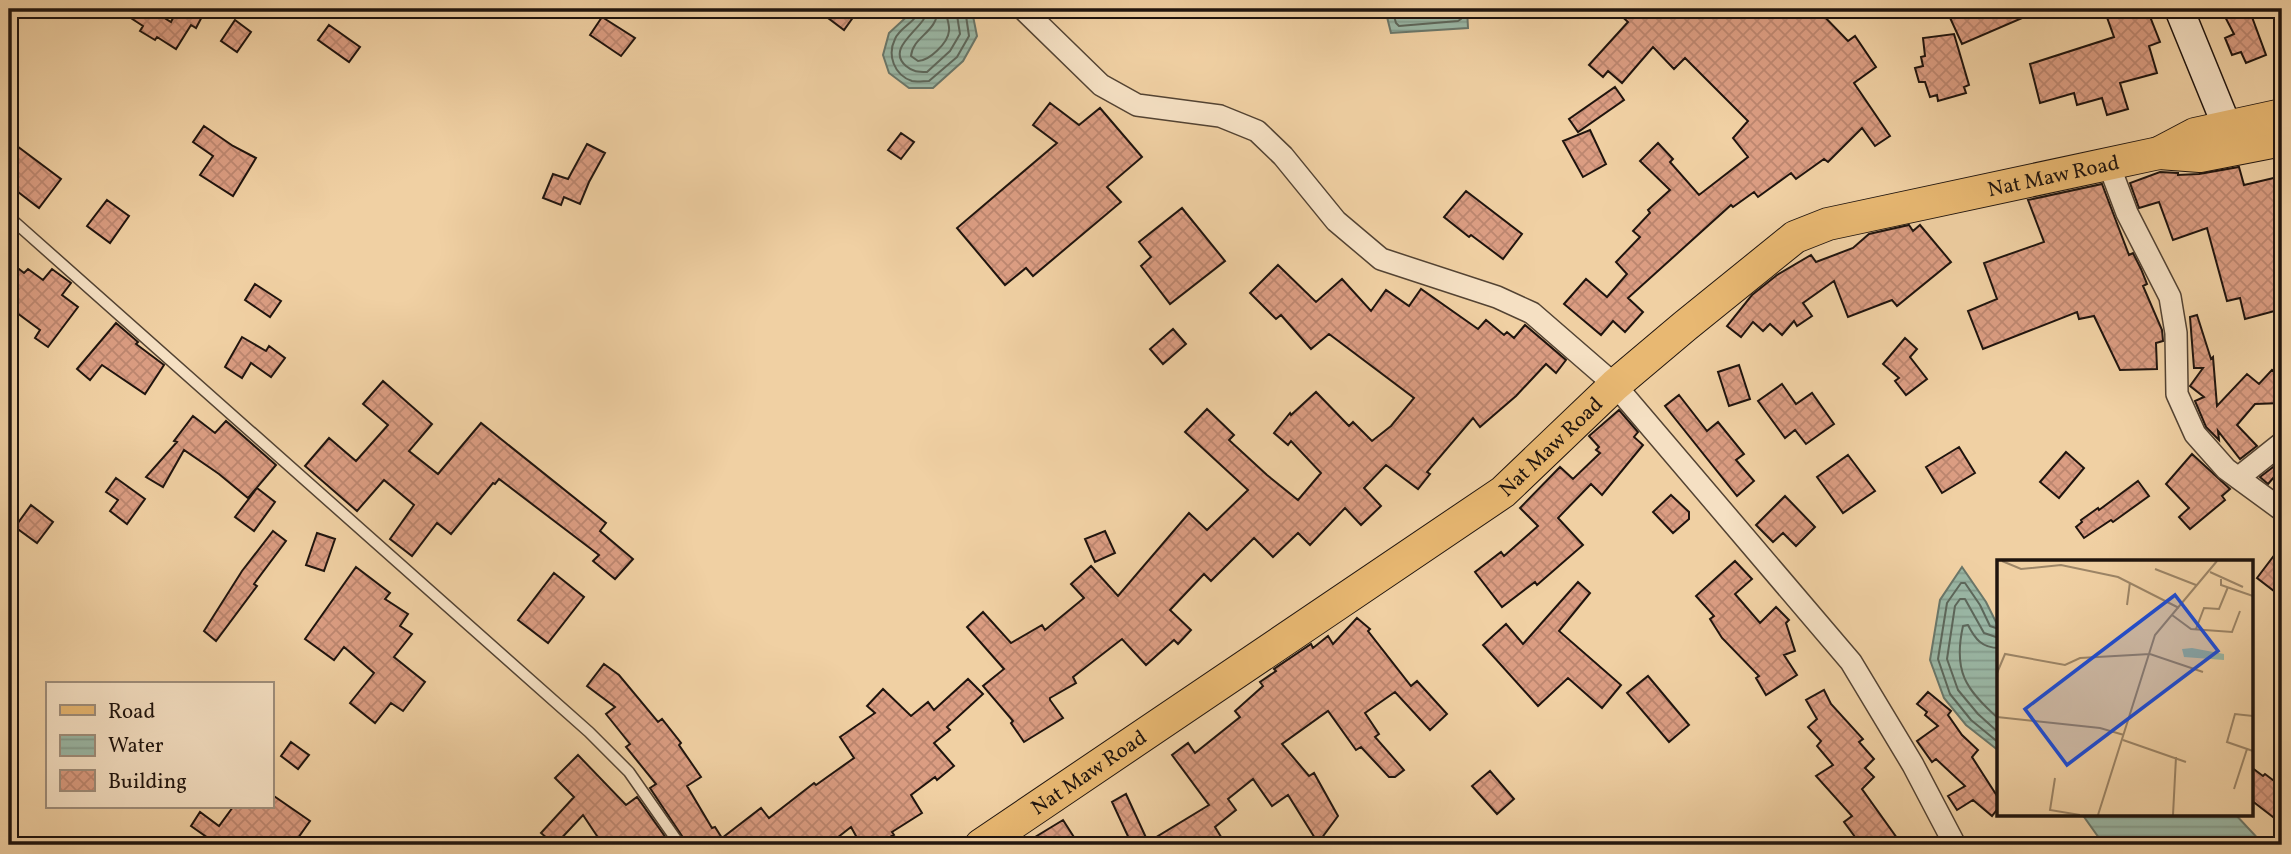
<svg xmlns="http://www.w3.org/2000/svg" width="2291" height="854" font-family="Vollkorn,serif">
	<defs>
		<pattern id="water-rules" width="6" height="5" patternUnits="userSpaceOnUse" patternTransform="scale(1.75)"><rect width="6" height="5" fill="#9ab7a5"/><path d="M0 2.5h6" fill="none" stroke="#849c8d"/></pattern>
		<pattern id="building-cross-hatch" width="8" height="8" patternUnits="userSpaceOnUse" patternTransform="scale(1.75)"><rect width="8" height="8" fill="#db9d82"/><path d="M0 0l8 8M0 8l8-8" fill="none" stroke="#bc866f"/></pattern>
	</defs>
	<rect width="100%" height="100%" fill="#f0d0a3"/>
	<filter id="stains"><feTurbulence type="fractalNoise" baseFrequency=".00286" numOctaves="4"/><feColorMatrix values="0 0 0 0 .2 0 0 0 0 .09 0 0 0 0 .02 0 0 0 .5 -.17"/></filter>
	<radialGradient id="worn" r=".72"><stop offset=".6" stop-color="#630" stop-opacity="0"/><stop offset="1" stop-color="#630" stop-opacity=".3"/></radialGradient>
	<!-- water -->
	<path fill="url(#water-rules)" stroke="#697669" stroke-width="2" d="M915 9 972 11 977 36 963 61 933 88H909L889 73 883 55 889 33Z
		M1385 9H1467L1468 28 1391 33Z
		M1962 567 1986 602 1999 628V751L1966 725 1944 698 1930 660 1940 600Z
		M2082 814H2235L2264 845H2104Z"/>
	<g fill="none" stroke-linecap="round" stroke-linejoin="round">
		<!-- shore -->
		<path stroke="#5c665a" stroke-width="2" d="M919 9C917 22 900 27 895 39 887 55 894 75 912 81 916 82 924 81 929 81L957 57 969 36 965 9
			M928 9C926 28 884 47 906 66 913 72 918 72 927 72L950 51 960 34 956 9
			M938 9C937 33 913 36 911 56L918 61C929 61 948 43 949 31 950 25 946 16 945 9
			M1392 9 1396 23 1399 26 1458 21 1461 19V9
			M1999 629 1990 626 1980 605 1965 583H1961L1947 603 1938 659 1950 694 1971 720 1999 743
			M1999 638 1984 633 1965 599H1960L1955 606 1947 659 1958 690 1978 714 1999 733
			M1999 648C1982 648 1975 639 1968 625L1963 626C1953 671 1965 689 1999 719"/>
	</g>
	<!-- building -->
	<path fill="url(#building-cross-hatch)" stroke="#1f140e" stroke-width="2" d="M117 9H150L171 22 174 16 161 9H206L196 28 191 25 176 49 157 37 155 40 140 31 143 26Z
		M816 9H859L844 30Z
		M1614 9H1817L1848 41 1855 36 1876 67 1854 83 1890 136 1875 146 1862 128 1828 162 1824 159 1796 179 1791 173 1758 197 1754 192 1733 207 1731 205 1628 298 1643 312 1625 332 1613 321 1601 335 1564 304 1586 279 1607 297 1627 274 1616 262 1640 237 1633 231 1650 213 1648 210 1670 190 1640 161 1658 143 1673 159 1670 162 1699 195 1748 157 1733 138 1748 121 1685 58 1674 69 1653 47 1622 83 1608 71 1603 77 1589 65 1628 22Z
		M1946 9H2043L1962 44Z
		M2104 9H2147L2160 42 2149 46 2157 73 2120 83 2128 109 2107 115 2102 98 2077 105 2074 93 2040 103 2030 64 2114 37Z
		M2221 9H2249L2266 55 2246 63 2241 52 2232 55 2225 38 2234 34Z
		M602 17 635 38 621 56 590 35Z
		M235 20 251 32 237 52 221 41Z
		M329 25 360 47 349 62 318 40Z
		M1954 34 1969 85 1964 87 1966 93 1938 101 1937 95 1930 97 1925 82H1919L1915 68 1923 66 1921 57 1925 56 1923 38Z
		M1615 87 1624 100 1578 132 1569 119Z
		M1050 103 1079 125 1100 108 1142 157 1107 187 1121 202 1033 276 1026 268 1005 285 957 228 1057 143 1033 125Z
		M204 126 233 146 256 158 233 196 200 175 213 156 193 142Z
		M1590 130 1606 164 1583 177 1563 141Z
		M901 133 914 142 901 159 888 150Z
		M9 140 61 179 39 208 9 185Z
		M587 144 605 153 589 182 580 204 564 197 561 205 543 198 553 174 568 179Z
		M2239 167 2244 185 2282 176V309L2245 319 2240 298 2227 301 2207 228 2173 240 2159 202 2139 208 2130 183 2160 172 2178 173V175L2199 174Z
		M2102 184 2129 255 2133 253 2141 269 2147 284 2143 286 2162 330 2163 341 2156 343 2157 369 2120 370 2094 316 2079 319 2077 312 1983 349 1968 311 1997 299 1984 263 2044 242 2028 200Z
		M1466 191 1522 234 1503 259 1471 235 1469 237 1444 217Z
		M107 200 129 216 110 243 87 226Z
		M1182 208 1225 261 1170 304 1141 266 1151 257 1139 242Z
		M1909 225 1913 231 1920 225 1951 262 1897 306 1892 300 1848 317 1834 281 1803 303 1812 316 1797 326 1794 321 1782 335 1770 324 1763 331 1753 322 1741 337 1727 326 1752 295 1777 275 1811 255 1816 262 1853 248 1869 234Z
		M9 261 24 273 28 269 43 280 52 269 71 283 62 295 78 307 48 347 35 338 40 330 9 307Z
		M1278 265 1316 302 1342 279 1371 311 1386 290 1409 306 1421 289 1478 329 1486 320 1504 335 1507 332 1514 338 1525 325 1566 360 1556 373 1546 364 1516 396 1480 427 1473 418 1427 472 1430 474 1418 489 1386 465 1364 488 1381 506 1361 525 1345 508 1310 545 1298 533 1273 557 1254 538 1211 581 1204 574 1170 610 1191 630 1178 644 1174 640 1146 665 1122 639 1073 677 1076 683 1050 698V700L1063 718 1024 742 1011 723 1013 721 983 686 1004 669 967 627 983 612 1011 643 1042 625 1045 630 1084 598 1071 584 1091 566 1118 596 1189 513 1207 530 1248 490 1185 432 1207 409 1234 435 1229 440 1267 475 1298 500 1321 473 1291 441 1288 445 1274 433 1290 413 1291 415 1316 392 1349 426 1353 422 1372 441 1391 426 1414 398 1329 334 1311 349 1281 315 1276 319 1250 293Z
		M255 284 281 301 270 317 245 300Z
		M2197 315 2211 359 2213 357 2217 406 2247 374 2259 384 2272 370 2282 379V403L2255 404 2237 425 2257 446 2240 459 2218 431 2219 440 2206 427 2195 401 2204 397 2190 386 2203 368H2194L2190 317Z
		M116 323 138 342 136 344 164 365 145 394 102 365 90 380 77 369Z
		M1173 329 1186 344 1163 364 1150 349Z
		M242 337 266 351 269 346 285 358 271 377 251 363 242 378 225 367Z
		M1905 338 1917 349 1910 357 1927 379 1906 395 1895 381 1899 378 1883 364Z
		M1739 365 1750 399 1729 406 1718 372Z
		M383 381 432 424 409 451 438 474 481 423 606 523 600 531 633 559 615 579 593 561 599 555 499 479 495 484 493 483 451 534 437 523 412 556 390 539 414 505 384 480 357 511 305 466 329 438 356 461 388 425 363 404Z
		M1782 384 1796 404 1812 393 1834 424 1806 444 1795 430 1785 438 1758 401Z
		M1679 395 1707 431 1718 422 1744 454 1736 460 1754 481 1737 496 1665 406Z
		M1619 410 1638 432 1634 437 1643 445 1602 495 1591 484 1558 518 1583 545 1537 585 1535 582 1502 607 1475 572 1501 552 1504 556 1538 526 1520 508 1560 467 1573 479 1600 453 1596 450 1599 447 1589 436Z
		M193 416 215 433 226 421 276 465 248 498 219 474 184 450 163 487 146 477 177 442 174 441Z
		M1959 447 1975 473 1942 493 1926 467Z
		M2066 452 2084 468 2059 498 2040 482Z
		M2192 454 2230 489 2222 496 2225 500 2190 529 2179 517 2189 508 2166 484Z
		M1848 455 1875 491 1843 513 1817 477Z
		M2281 461 2282 468 2268 484 2260 477Z
		M116 478 145 499 127 524 110 511 118 500 106 492Z
		M2138 481 2149 496 2113 522 2111 520 2084 538 2076 527 2082 522 2081 520 2098 508 2099 510Z
		M257 488 275 502 254 531 235 517Z
		M1671 495 1689 512V519L1673 533 1653 512Z
		M1785 496 1815 527 1796 546 1783 533 1773 542 1756 525Z
		M31 505 53 522 37 543 15 527Z
		M273 531 286 541 254 584 257 586 216 641 204 631 242 571Z
		M1105 531 1115 553 1095 562 1085 539Z
		M317 533 335 539 324 571 306 565Z
		M2282 545V580L2274 591 2257 578Z
		M1735 561 1752 579 1735 594 1760 623 1776 607 1789 620 1786 623 1795 651 1784 655 1797 675 1766 695 1756 678 1759 676 1722 638 1710 619 1714 616 1696 596Z
		M356 567 390 593 385 599 408 614 400 626 412 634 394 657 425 682 403 711 391 703 375 723 350 703 374 673 344 647 334 660 305 639Z
		M554 573 584 597 548 643 518 620Z
		M1578 582 1590 593 1559 631 1621 685 1602 708 1568 678 1538 706 1483 645 1506 624 1523 644Z
		M1357 618 1370 629 1368 631 1411 686 1417 681 1447 714 1430 730 1395 692 1365 713 1379 734 1375 737 1404 770 1395 777H1389L1361 747 1356 750 1328 711 1282 744 1309 776 1314 773 1338 816 1318 843 1288 795 1272 806 1253 779 1228 799 1236 810 1215 827 1226 845H1132L1112 802 1126 794 1148 842 1209 805 1172 755 1188 743 1195 753 1240 717 1235 711 1263 686 1260 682 1276 671 1274 669 1311 644 1313 648 1328 636 1333 644Z
		M604 664 619 675 658 722 662 719 681 743 679 745 701 777 687 786 712 828 715 827 722 838 761 808 769 818 814 783 816 785 854 758 840 737 875 713 867 706 883 689 911 716 928 702 934 710 968 679 983 694 947 727 950 730 934 743 954 766 937 780 935 777 911 795 922 813 892 832 894 835 875 845H861L851 827 828 845H688L650 788 656 784 626 747 630 744 606 714 615 707 587 686Z
		M1648 676 1689 725 1669 742 1627 693Z
		M1824 690 1831 704 1863 739 1859 742 1874 759 1865 768 1874 777 1862 789 1902 845H1861L1844 822 1852 816 1816 776 1833 765 1817 746 1821 741 1808 727 1817 719 1806 700Z
		M1928 692 1951 711 1948 715 1962 735 1978 750 1972 757 1999 799V807L1992 816 1973 800 1957 810 1948 796 1965 786 1936 759 1932 762 1917 741 1938 726 1925 715 1927 712 1917 704Z
		M291 742 309 755 298 769 281 756Z
		M578 755 626 805 637 797 671 845H603L583 815 555 845 541 833 574 797 555 778Z
		M2251 767 2263 776 2265 774 2282 787V824L2251 800Z
		M1490 771 1514 799 1497 814 1472 786Z
		M271 794 310 821 293 845H218L191 826 200 812 219 826 233 807H271Z
		M1063 820 1079 845H1022Z"/>
	<g fill="none" stroke-linecap="round" stroke-linejoin="round">
		<!-- service casing -->
		<g stroke="#534333" stroke-width="13">
			<path id="service" d="M9 217 589 732 629 772 680 845"/>
		</g>
		<!-- minor casing -->
		<g stroke="#534333" stroke-width="24">
			<path id="minor" d="M1023 9 1101 85 1137 105 1220 116 1257 131 1283 156 1336 221 1381 259 1497 297 1532 313 1615 385 1851 662 1913 765 1955 845
				M2109 165 2127 213 2170 297 2176 333 2177 394 2195 434 2226 469 2282 510
				M2238 478 2282 443"/>
		</g>
		<!-- secondary casing -->
		<g stroke="#1f140e" stroke-width="31">
			<path id="secondary" d="M2179 9 2235 146"/>
		</g>
		<!-- primary casing -->
		<g stroke="#1f140e" stroke-width="34">
			<g id="primary">
				<path d="M2159 153 2200 156 2282 140"/>
				<path id="s1" d="M981 845 1503 492 1615 385 1685 326 1795 237 1828 224 2159 153 2195 134 2282 115"/>
			</g>
		</g>
		<!-- service -->
		<use href="#service" stroke="#f5e0c3" stroke-width="10"/>
		<!-- minor -->
		<use href="#minor" stroke="#f5e0c3" stroke-width="21"/>
		<!-- secondary -->
		<use href="#secondary" stroke="#f5e0c3" stroke-width="28"/>
		<!-- primary -->
		<use href="#primary" stroke="#e8b872" stroke-width="32"/>
	</g>
	<g text-anchor="middle" stroke-width="5" stroke-linejoin="round" paint-order="stroke">
		<!-- street labels -->
		<g font-size="21" fill="#1f140e" stroke="#f5e0c3">
			<text dy="7" stroke="none"><textPath href="#s1" startOffset="1284">Nat Maw Road</textPath></text>
			<text dy="7" stroke="none"><textPath href="#s1" startOffset="696">Nat Maw Road</textPath></text>
			<text dy="7" stroke="none"><textPath href="#s1" startOffset="130">Nat Maw Road</textPath></text>
		</g>
	</g>
	<!-- overview -->
	<g transform="translate(1997 560)">
		<rect width="256" height="256" fill="#f0d0a3"/>
		<path d="M195 88 227 94V100L187 97 185 89Z" fill="#9ab7a5"/>
		<path fill="none" stroke="#9c8567" stroke-width="2" d="M5 1 24 9 64 5 121 17 182 48M158 9 199 25M213 12 246 27M224 19V25L256 36M130 45 133 22M175 55 194 69 235 72 243 51M199 69 207 48 222 49 231 27M0 113 8 94 68 105 83 98 153 94 206 112M256 156 238 154 230 182 256 191M0 157 103 168 127 175M126 180 189 202M58 218 53 250 83 255M237 229 250 189M101 255 158 75 220 1M176 255 179 197"/>
		<path fill="#1d4ed8" fill-opacity="0.15" stroke="#1d4ed8" stroke-width="3.5" d="M178 35 221 91 70 205 28 149Z"/>
		<rect width="256" height="256" fill="none" stroke="#1f140e" stroke-width="3.5"/>
	</g>
	<!-- margin -->
	<rect width="2291" height="854" fill="none" stroke="#f0d0a3" stroke-width="35"/>
	<rect x="10" y="10" width="2270" height="833" fill="none" stroke="#1f140e" stroke-width="3.5"/>
	<rect x="18" y="18" width="2256" height="819" fill="none" stroke="#1f140e" stroke-width="2"/>
	<!-- legend -->
	<rect x="46" y="682" width="228" height="126" fill="#f5e0c3" stroke="#9f8e7b" stroke-width="2"/>
	<rect x="60" y="705" width="35" height="10" fill="#e8b872" stroke="#9f8e7b" stroke-width="2"/>
	<text x="108" y="718" font-size="21" fill="#1f140e">Road</text>
	<rect x="60" y="735" width="35" height="21" fill="url(#water-rules)" stroke="#9f8e7b" stroke-width="2"/>
	<text x="108" y="752" font-size="21" fill="#1f140e">Water</text>
	<rect x="60" y="770" width="35" height="21" fill="url(#building-cross-hatch)" stroke="#9f8e7b" stroke-width="2"/>
	<text x="108" y="788" font-size="21" fill="#1f140e">Building</text>
	<rect width="100%" height="100%" filter="url(#stains)"/>
	<rect width="100%" height="100%" fill="url(#worn)"/>
</svg>
